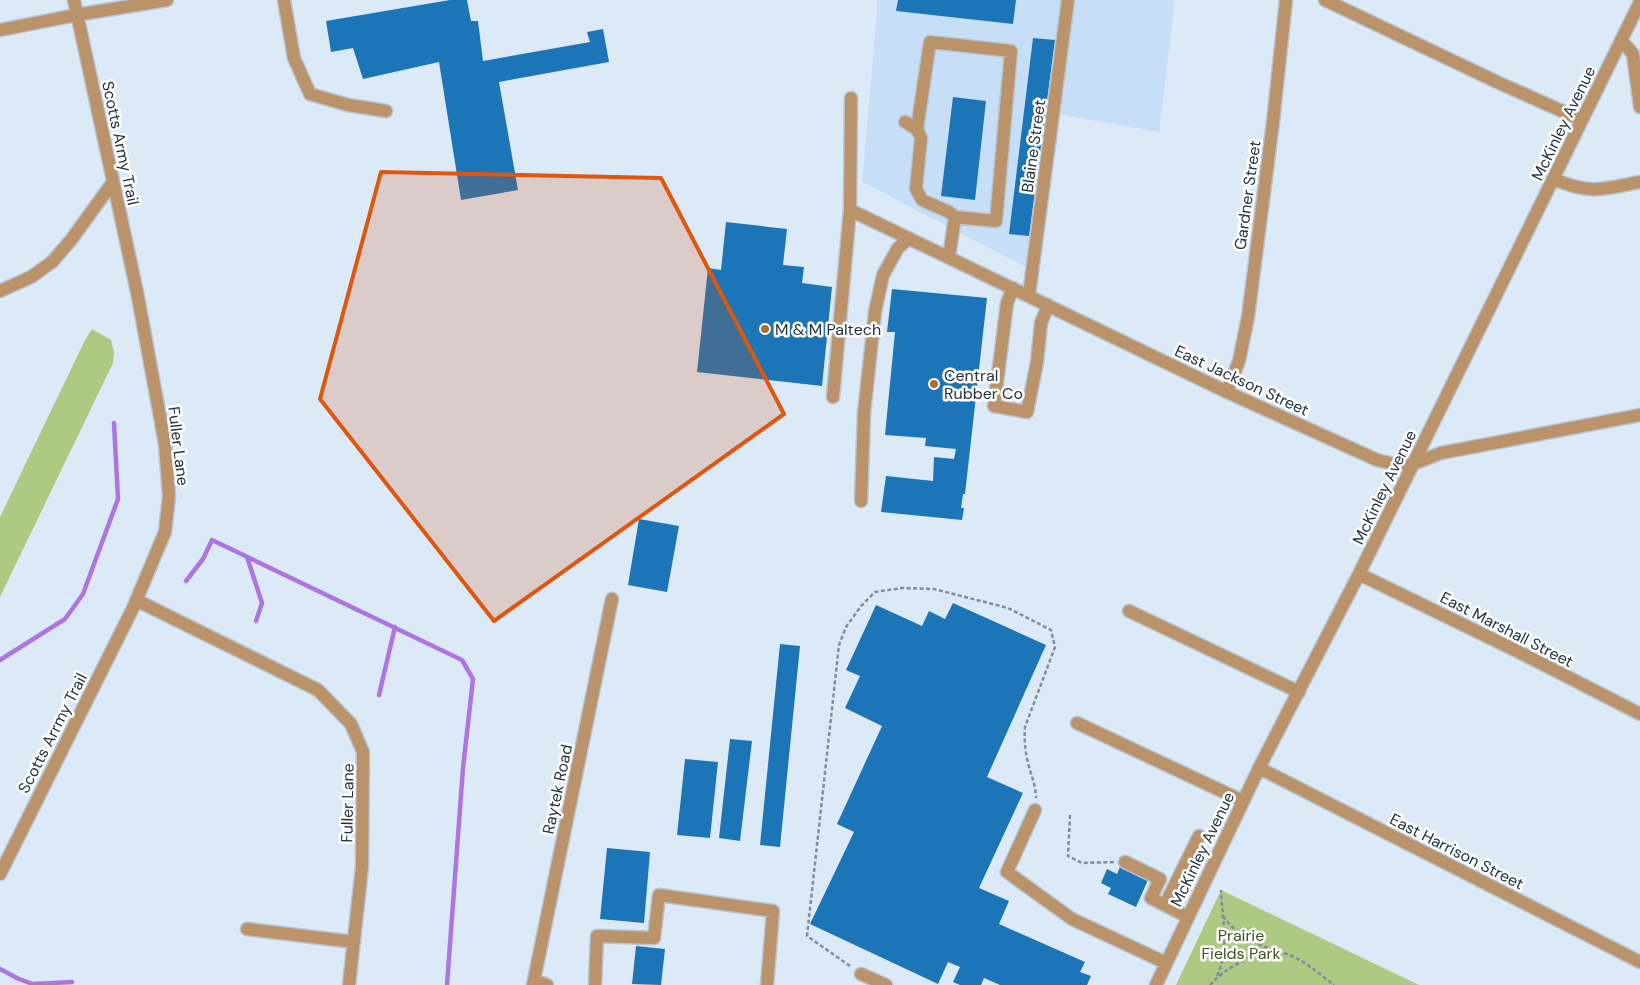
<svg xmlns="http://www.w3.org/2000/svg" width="1640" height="985" font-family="'DM Sans',sans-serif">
	<rect width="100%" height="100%" fill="#dceaf8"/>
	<!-- built -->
	<path fill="#c6dff7" d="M877 0H1175L1159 132 1046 112 1026 267 862 182 877 13Z"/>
	<!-- green -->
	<path fill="#acca82" d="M92 329 111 340 114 352 113 363 0 597V517L85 340Z
		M1221 890 1419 985H1176Z"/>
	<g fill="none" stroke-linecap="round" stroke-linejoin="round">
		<!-- stream -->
		<path stroke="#ad75e1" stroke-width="4.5" d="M247 557 262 603 256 621
			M186 581 203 559 212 540 462 660 473 679 463 768 447 985
			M0 660 65 619 83 594 118 499 114 423
			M379 695 395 627
			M0 969 19 979 33 984 72 982"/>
	</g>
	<!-- building -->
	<path fill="#1b75b7" d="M450 0H467L471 21H478L483 61 590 42 587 32 603 29 609 62 499 82 518 190 461 200 439 62 363 79 353 48 331 52 326 21Z
		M898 0H1016L1013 24 896 11Z
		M1033 38 1055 40 1029 236 1009 234Z
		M953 97 986 101 975 200 941 196Z
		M726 222 787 229 783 265 804 267 802 283 832 287 822 386 697 372 708 268 721 270Z
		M892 289 987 298 965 494H963L961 508H964L962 520 881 512 886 476 933 481 934 457 954 459 956 449 925 446 926 438 885 435 895 332H887Z
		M639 519 679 526 667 592 628 585Z
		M953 603 1046 645 987 777 1023 793 979 888 1009 901 999 924 1085 962 1080 972 1091 976 1087 985H1000L984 978 981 985H960L953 982 960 967 948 962 938 984 810 924 854 832 837 824 882 726 845 708 860 676 846 670 876 605 922 626 929 611 945 619Z
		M780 644 800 646 780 847 760 845Z
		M730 739 752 741 740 841 719 838Z
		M685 759 718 762 710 838 677 835Z
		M607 848 650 852 644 923 600 919Z
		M1120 867 1148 880 1136 907 1108 894 1111 888 1101 883 1107 869 1117 874Z
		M636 946 665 949 661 985 632 984Z"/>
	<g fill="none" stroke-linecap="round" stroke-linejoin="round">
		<!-- minor casing -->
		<g stroke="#b7c5d3" stroke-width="15">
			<path id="minor" d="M284 0 294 58 310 94 348 105 386 111
				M1325 0 1497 82 1582 120
				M0 30 76 15 167 0
				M1621 40 1633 54 1640 107
				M905 122 917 129 921 138 916 189 922 200 949 212 955 217 949 257
				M917 129 930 42 1011 51 996 221 955 217
				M1554 179C1590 195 1603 189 1640 182
				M850 210 1227 392 1377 460 1394 464H1413L1441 453 1640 415
				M1013 288 1007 303 994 406 1027 412 1037 362 1041 323 1048 305
				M0 291 31 277 52 262 71 240 113 182
				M1029 295 1068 0
				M1227 392 1239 361 1248 317 1273 122 1286 0
				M833 397 850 210 851 98
				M861 501 864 413 875 312 883 275 898 248 909 238
				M1359 574 1515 650 1640 714
				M136 600 318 690 351 724 363 752 362 867 349 985
				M1129 611 1299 692
				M1077 723 1243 801
				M1259 768 1640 962
				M1035 810 1007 872 1072 919 1166 963
				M1125 862 1160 879 1151 898 1188 917
				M0 874 133 608 165 532 169 496 165 444 137 292 74 0
				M1165 905 1199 836
				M247 929 354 942
				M861 974 886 985
				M534 980 547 985
				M533 985 612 599
				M595 985 597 936 654 938 659 895 773 911 767 985
				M1156 985 1259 768 1359 574 1640 2"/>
		</g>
		<!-- path -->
		<path stroke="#808e9c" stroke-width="2.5" stroke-dasharray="4 2.5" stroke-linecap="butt" d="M1070 815 1068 856 1082 863 1114 862
			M1223 916C1237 936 1254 942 1275 951
			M850 966 807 936 839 645 846 627 861 606 875 592 902 588 934 589 1008 608 1051 630 1055 647 1025 727C1024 739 1025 751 1028 763 1031 775 1036 786 1036 798
			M1217 976C1230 948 1222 919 1221 890
			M1210 985C1219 975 1229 968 1241 962 1246 959 1252 954 1258 953 1287 944 1313 969 1334 985"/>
		<!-- minor -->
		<use href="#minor" stroke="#bb936a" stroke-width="12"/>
	</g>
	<!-- marked area -->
	<path fill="#de570f" fill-opacity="0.2" stroke="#de570f" stroke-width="4" stroke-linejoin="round" d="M381 172 661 178 784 414 494 621 320 399Z"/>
	<!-- markers -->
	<g fill="#a9702e" stroke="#fff" stroke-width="2">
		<circle cx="765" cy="329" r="5"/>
		<circle cx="934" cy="384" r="5"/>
	</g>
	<g text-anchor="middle" stroke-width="5" stroke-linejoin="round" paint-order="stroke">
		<!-- street labels -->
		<g font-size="16" fill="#23323f" stroke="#fff">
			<text transform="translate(1563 123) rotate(-64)" y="6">McKinley Avenue</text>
			<text transform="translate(121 143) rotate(78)" y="6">Scotts Army Trail</text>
			<text transform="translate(1033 146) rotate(-82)" y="6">Blaine Street</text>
			<text transform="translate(1247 195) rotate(-82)" y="6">Gardner Street</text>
			<text transform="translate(1242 380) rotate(25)" y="6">East Jackson Street</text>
			<text transform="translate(179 446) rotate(83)" y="6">Fuller Lane</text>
			<text transform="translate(1384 487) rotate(-64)" y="6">McKinley Avenue</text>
			<text transform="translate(1507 629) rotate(27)" y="6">East Marshall Street</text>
			<text transform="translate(52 733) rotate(-63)" y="6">Scotts Arrmy Trail</text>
			<text transform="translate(557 789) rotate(-78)" y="6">Raytek Road</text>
			<text transform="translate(347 803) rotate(-89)" y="6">Fuller Lane</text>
			<text transform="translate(1202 849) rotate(-64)" y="6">McKinley Avenue</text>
			<text transform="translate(1457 851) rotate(27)" y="6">East Harrison Street</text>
		</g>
		<!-- poi labels -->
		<g font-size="16" fill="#23323f" stroke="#fff" text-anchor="start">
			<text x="775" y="335">M &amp; M Paltech</text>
			<text x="944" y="381">Central<tspan x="944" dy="18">Rubber Co</tspan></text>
		</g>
		<!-- park labels -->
		<g font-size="16" fill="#3e511f" stroke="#fff">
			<text x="1241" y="941">Prairie<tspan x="1241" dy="18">Fields Park</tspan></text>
		</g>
	</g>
</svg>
